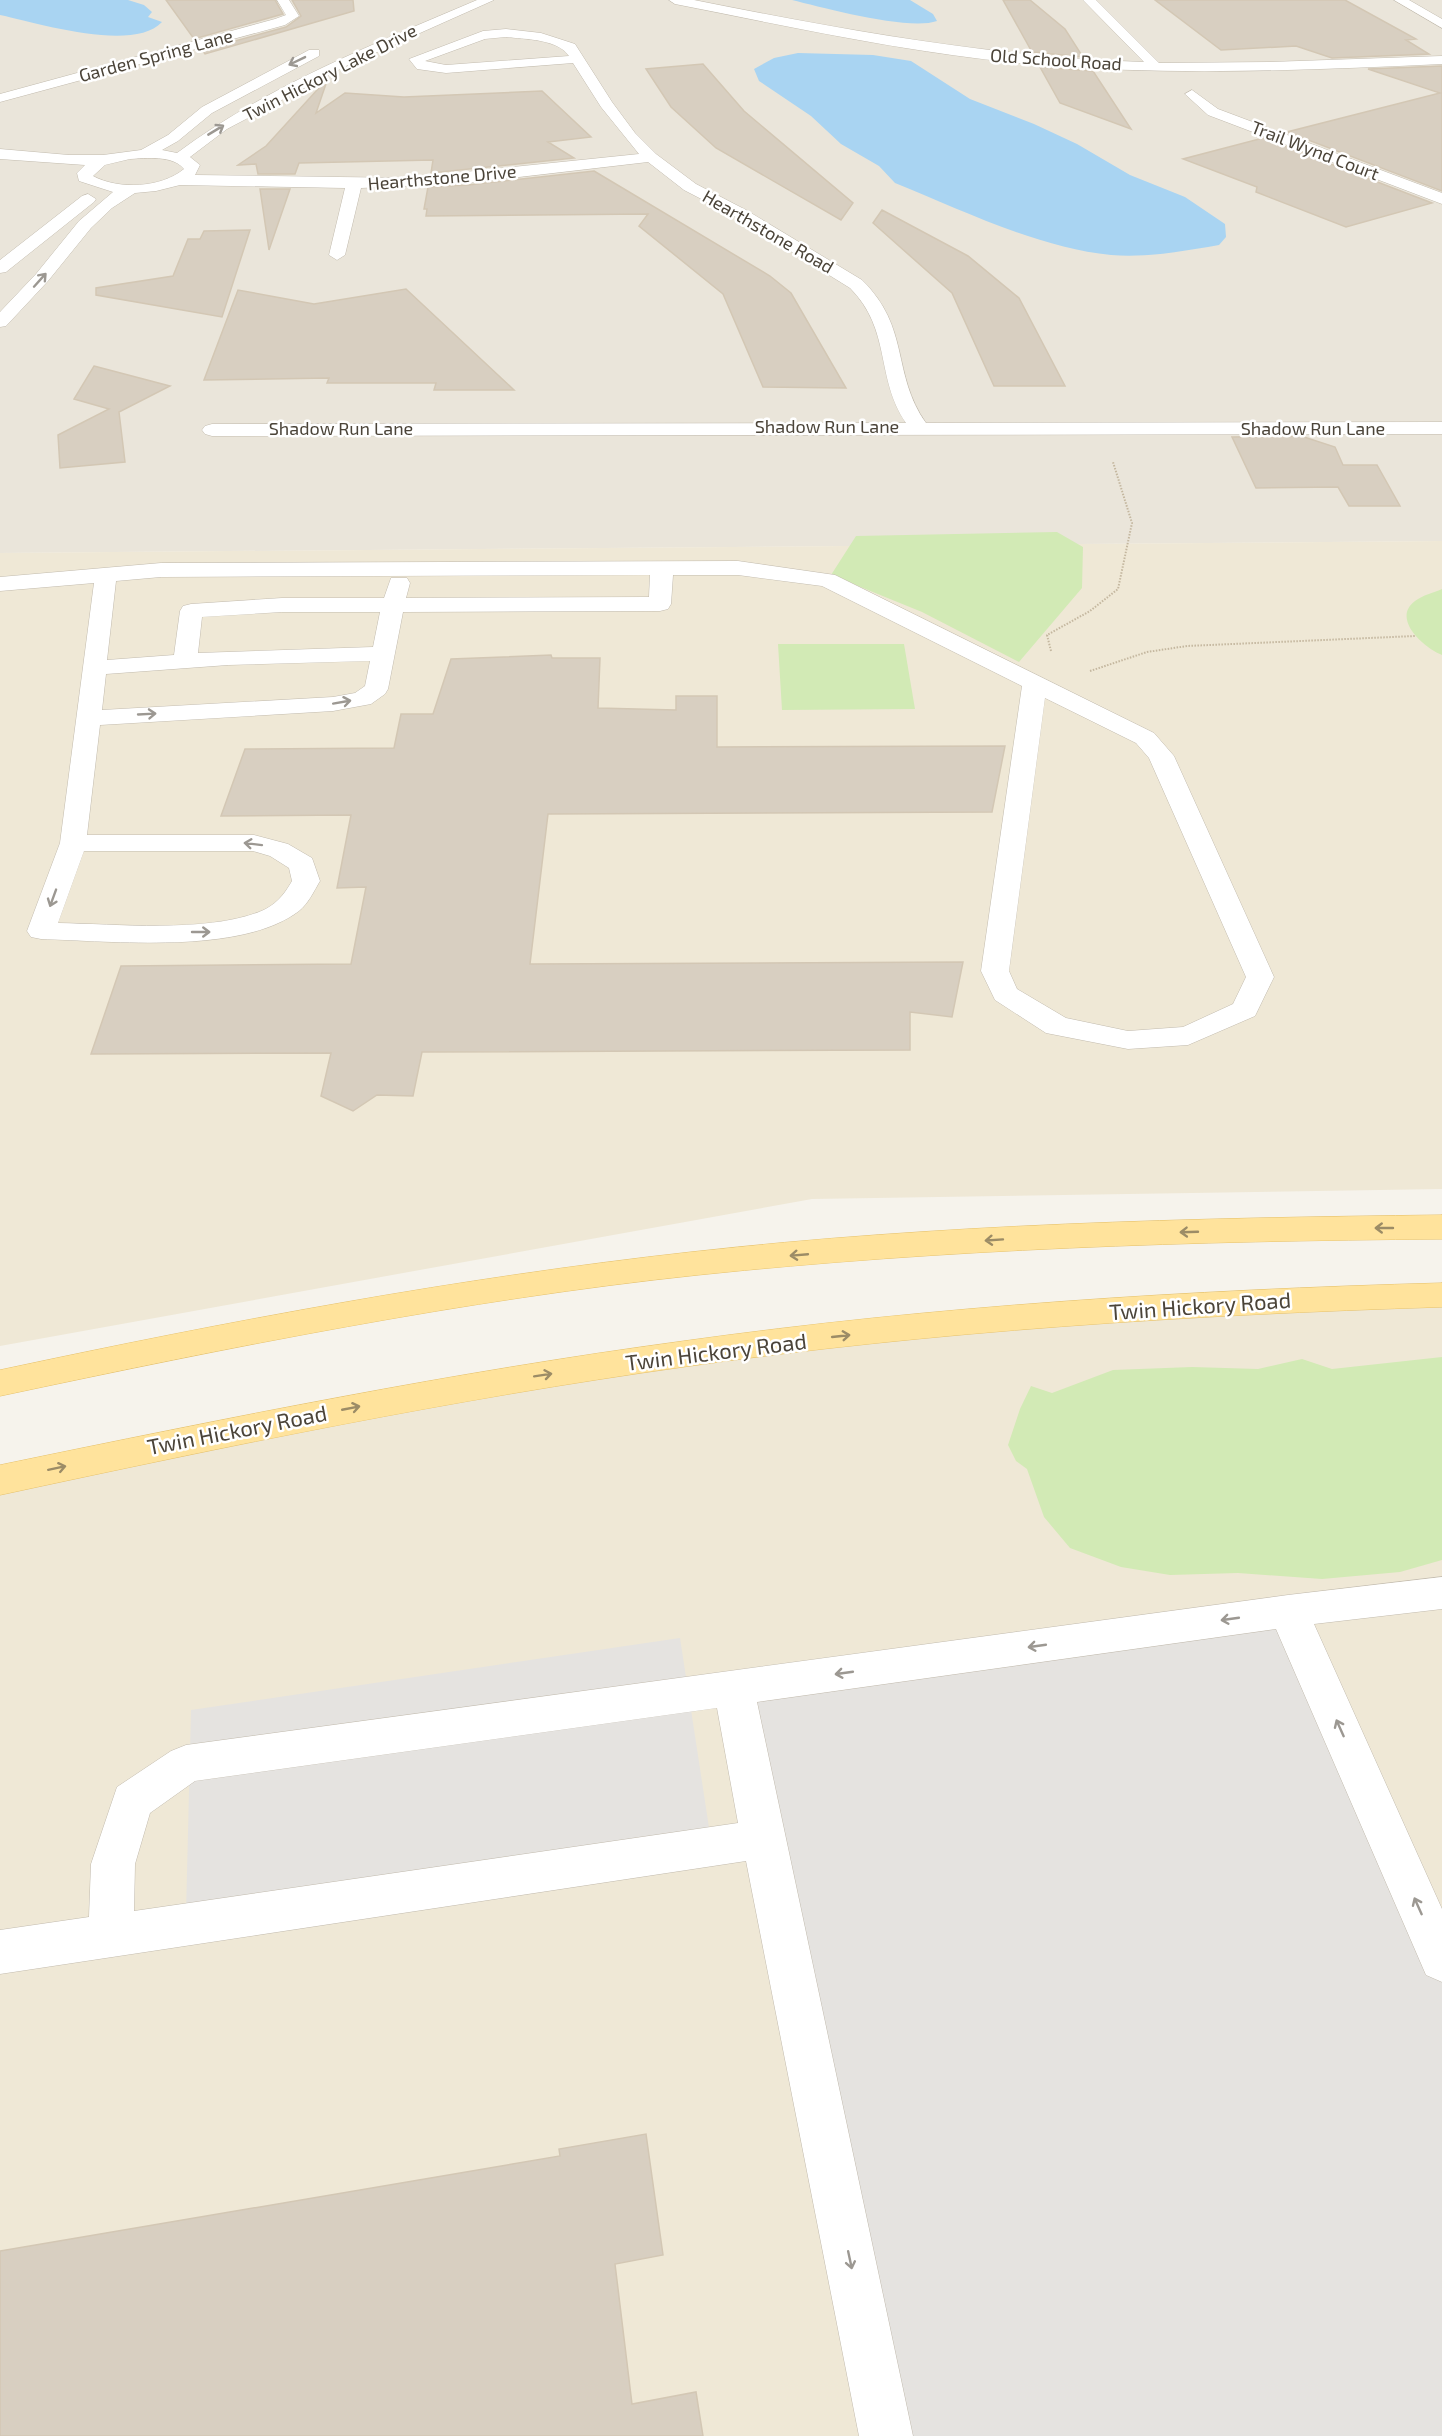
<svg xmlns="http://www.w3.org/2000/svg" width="1442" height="2436" font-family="'Exo 2',sans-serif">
	<rect width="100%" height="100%" fill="#f6f3ec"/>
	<!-- residential -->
	<path fill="#eae5da" d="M0 0H1442V541L0 553Z"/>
	<!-- education -->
	<path fill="#efe8d6" d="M1442 541V1189L812 1199 0 1346V553Z
		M1442 1295V2436H0V1479L738 1348Z"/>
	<!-- green -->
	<path fill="#d2eab5" d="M1057 532 1083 547 1082 588 1019 662 922 612 831 575 856 536Z
		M1442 589V655C1424 648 1391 619 1415 601 1423 595 1433 593 1442 589Z
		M778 644H904L915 709 782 710Z
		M1442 1357V1560L1400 1572 1322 1579 1238 1573 1170 1575 1121 1567 1070 1548 1044 1517 1027 1469 1016 1461 1008 1445 1020 1409 1031 1386 1052 1393 1113 1370 1192 1367 1258 1369 1302 1359 1332 1369Z"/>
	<!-- parking -->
	<path fill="#e5e3e0" d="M1288 1611 1442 1960V2436H886L734 1688Z
		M680 1638 710 1834 186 1914 191 1710Z"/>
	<!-- water -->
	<path fill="#a9d4f2" d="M0 0H128L144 5 152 12 148 17 162 22C133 53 38 23 0 15Z
		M792 0H910L933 14 937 21C909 31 824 8 792 0Z
		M798 53 873 55 911 61 970 99 1034 124 1077 144 1130 175 1185 197 1225 224 1226 237 1219 245C1184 251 1147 258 1111 255 1038 248 962 210 895 183L879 166 841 144 811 116 759 81 754 69 774 58Z"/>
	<!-- building -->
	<path fill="#d8cfc1" stroke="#d3c7b4" stroke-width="1.5" d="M166 0H275L283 14 194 39Z
		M292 0H353L354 11 205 54 202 50 286 27 301 16Z
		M1003 0H1030L1065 29 1083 57 1032 52Z
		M1155 0H1345L1416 39 1406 40 1429 54 1332 58 1296 46 1221 50Z
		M703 64 744 111 853 203 841 220 716 148 671 107 646 69Z
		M1442 66V191L1287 132 1440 93 1368 69Z
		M1040 67 1093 71 1131 129 1060 103Z
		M328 78 316 113 345 93 404 97 542 91 591 137 548 142 574 158 431 173 433 160 299 163 295 174H258L256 164 238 165 266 146Z
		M1263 138 1432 203 1346 227 1256 192 1257 187 1183 159Z
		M594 171 770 276 791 293 846 388 763 387 723 294 639 226 648 214 426 216 427 209H424L428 187 468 185Z
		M260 189H290L269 250Z
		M882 210 968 256 1019 298 1065 386H994L952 293 873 223Z
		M250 230 222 317 96 295V288L173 276 188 239H200L204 231Z
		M406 289 514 390H434L436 383H327L329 378 204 380 238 290 314 304Z
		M94 366 170 386 119 412 125 462 60 468 58 435 109 409 74 399Z
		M1301 436 1335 447 1343 465H1377L1400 506H1349L1338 487 1256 488 1232 437Z
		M551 655 552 658H600L598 708 676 710V696H717V747L1005 746 992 812 548 814 530 964 963 962 952 1017 910 1012V1050L422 1052 413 1096 377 1095 353 1111 321 1096 331 1053 91 1054 121 966 351 964 366 887 337 888 351 815 221 816 245 749 394 748 401 714H433L451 659Z
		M646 2134 663 2255 615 2264 632 2404 696 2392 703 2436H0V2251L560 2156 559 2149Z"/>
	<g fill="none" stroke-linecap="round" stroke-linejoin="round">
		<!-- minor casing -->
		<g stroke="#c2bbae" stroke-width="1">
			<path id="minor" d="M277 0H289L299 16 285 25 0 102V94L275 19 286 15Z
				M477 0H494L346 66 227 129 190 157 200 165 195 175 407 178 639 154 601 107 573 63 446 73 417 69 409 59 483 31 506 29 541 33 575 44 612 102 635 133 656 154 696 184 746 210 862 280C911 328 891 373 926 423L1442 422V434L212 436 205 434 202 430 205 426 212 424 906 423C875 378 892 330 850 288L734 216 684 190 648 162 468 183 361 188 345 255 337 260 329 255 345 188 180 185 156 191 135 193 112 208 91 228 48 281 6 326 0 327V312L36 274 79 221 113 192 79 181 77 173 85 165 0 159V149L69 155H103L141 150 168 135 202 107 309 50H319V56L212 113 178 141 162 150 177 153C267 86 374 44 477 0ZM506 37C524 39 558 39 569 56L446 65 425 61 485 39ZM130 159C146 158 173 155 184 169 161 188 119 190 93 176L105 165Z
				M669 0H694C844 30 991 57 1144 62L1083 0H1096L1159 63 1270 62 1442 56V64C1309 70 1175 76 1042 65 918 55 797 28 675 4Z
				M1394 0H1409L1442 19V28Z
				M1192 90 1218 109 1442 193V204L1208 115 1185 94Z
				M88 194 96 199 94 202 6 272 0 273V260L82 196Z
				M738 561 835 575 1154 733 1174 756 1274 977 1255 1016 1188 1045 1128 1049 1046 1033 995 1000 981 971 1022 686 822 586 738 575H673L671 604 668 609 660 611 403 612 388 689 385 694 371 704 333 711 100 725 87 835H254L288 844 312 858 320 881C314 891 308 904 299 911 241 955 112 941 41 939L31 937 27 931 60 843 94 583 0 591V577L161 563ZM650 575 649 597 406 598 410 583 407 578H391L384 598H282L191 604 183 606 180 611 174 655 107 660 116 581 161 577ZM282 612H380L373 647 198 653 202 617ZM370 661 365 686 355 693 333 697 102 710 106 674 228 665ZM1045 698 1136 743 1149 758 1246 977 1233 1004 1183 1027 1128 1031 1066 1018 1017 989 1009 971ZM84 851H253L270 856 289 868 292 881C284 895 275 906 259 912 204 933 117 924 58 923Z
				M1442 1577V1609L1314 1624 1442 1909V1982L1426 1975 1276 1629 757 1702 913 2436H859L746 1861 0 1974V1930L89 1917 91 1864 117 1787 171 1751 186 1745 1288 1595ZM717 1708 738 1823 134 1911 135 1864 150 1813 195 1781Z"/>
		</g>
		<!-- major casing -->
		<g stroke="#e6c16a" stroke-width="1">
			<path id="major" d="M1442 1215V1239C1193 1241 945 1249 698 1275 463 1300 231 1347 0 1396V1370C229 1321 458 1278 691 1252 940 1224 1191 1218 1442 1215Z
				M1442 1283V1307C1188 1315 935 1331 683 1367 454 1399 227 1446 0 1495V1465C227 1418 454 1372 684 1341 935 1306 1188 1290 1442 1283Z"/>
		</g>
		<!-- path -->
		<path stroke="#c4b79f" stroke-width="2" stroke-dasharray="1.5 1.5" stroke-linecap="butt" d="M1051 651 1047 635 1090 611 1118 589 1132 523 1113 462
			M1090 671 1147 652 1187 646 1415 636"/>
		<!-- minor -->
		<use href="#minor" fill="#fff" fill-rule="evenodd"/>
		<!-- major -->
		<use href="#major" fill="#ffe39c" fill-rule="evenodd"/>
	</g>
	<!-- one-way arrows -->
	<defs><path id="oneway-shaft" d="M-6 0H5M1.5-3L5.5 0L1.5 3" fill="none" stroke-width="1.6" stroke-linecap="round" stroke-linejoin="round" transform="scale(1.5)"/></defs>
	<g stroke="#9c9892">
		<use href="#oneway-shaft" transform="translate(297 61) rotate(154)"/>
		<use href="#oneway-shaft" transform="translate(216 130) rotate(-31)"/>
		<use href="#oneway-shaft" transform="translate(40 280) rotate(-48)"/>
		<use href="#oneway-shaft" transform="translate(342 702) rotate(-10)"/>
		<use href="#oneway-shaft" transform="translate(147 714) rotate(-3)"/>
		<use href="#oneway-shaft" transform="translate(253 844) rotate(-173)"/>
		<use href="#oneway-shaft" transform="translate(53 898) rotate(110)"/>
		<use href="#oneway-shaft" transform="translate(201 932)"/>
		<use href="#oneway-shaft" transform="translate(1230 1619) rotate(172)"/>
		<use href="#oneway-shaft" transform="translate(1037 1646) rotate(172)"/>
		<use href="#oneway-shaft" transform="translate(844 1673) rotate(172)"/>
		<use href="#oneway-shaft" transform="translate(1340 1728) rotate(-114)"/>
		<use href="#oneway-shaft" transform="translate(1418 1906) rotate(-114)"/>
		<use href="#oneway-shaft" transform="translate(850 2260) rotate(78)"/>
	</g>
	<g stroke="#9c8c66">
		<use href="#oneway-shaft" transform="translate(1384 1228) rotate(180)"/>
		<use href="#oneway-shaft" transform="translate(1189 1232) rotate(178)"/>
		<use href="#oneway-shaft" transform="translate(994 1240) rotate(176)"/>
		<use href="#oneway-shaft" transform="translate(799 1255) rotate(175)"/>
		<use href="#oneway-shaft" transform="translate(841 1336) rotate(-6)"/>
		<use href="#oneway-shaft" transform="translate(543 1375) rotate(-9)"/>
		<use href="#oneway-shaft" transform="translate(351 1408) rotate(-11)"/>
		<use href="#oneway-shaft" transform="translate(57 1468) rotate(-12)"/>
	</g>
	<g text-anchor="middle" stroke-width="5" stroke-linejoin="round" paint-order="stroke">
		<!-- far-street labels -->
		<g font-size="18" fill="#4b4439" stroke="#fff">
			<text transform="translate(156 56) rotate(-15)" y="6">Garden Spring Lane</text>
			<text transform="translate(1056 60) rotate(4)" y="6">Old School Road</text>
			<text transform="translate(330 73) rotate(-27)" y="6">Twin Hickory Lake Drive</text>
			<text transform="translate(1315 151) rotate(21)" y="6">Trail Wynd Court</text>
			<text transform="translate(442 178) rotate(-5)" y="6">Hearthstone Drive</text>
			<text transform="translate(768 232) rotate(30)" y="6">Hearthstone Road</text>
			<text x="827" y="433">Shadow Run Lane</text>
			<text x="341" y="435">Shadow Run Lane</text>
			<text x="1313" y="435">Shadow Run Lane</text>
		</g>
		<!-- street labels -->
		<g font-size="22" fill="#4b4439" stroke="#fff">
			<text transform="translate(1200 1306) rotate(-4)" y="8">Twin Hickory Road</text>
			<text transform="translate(716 1352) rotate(-7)" y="8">Twin Hickory Road</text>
			<text transform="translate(237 1430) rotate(-11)" y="8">Twin Hickory Road</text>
		</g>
	</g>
</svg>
